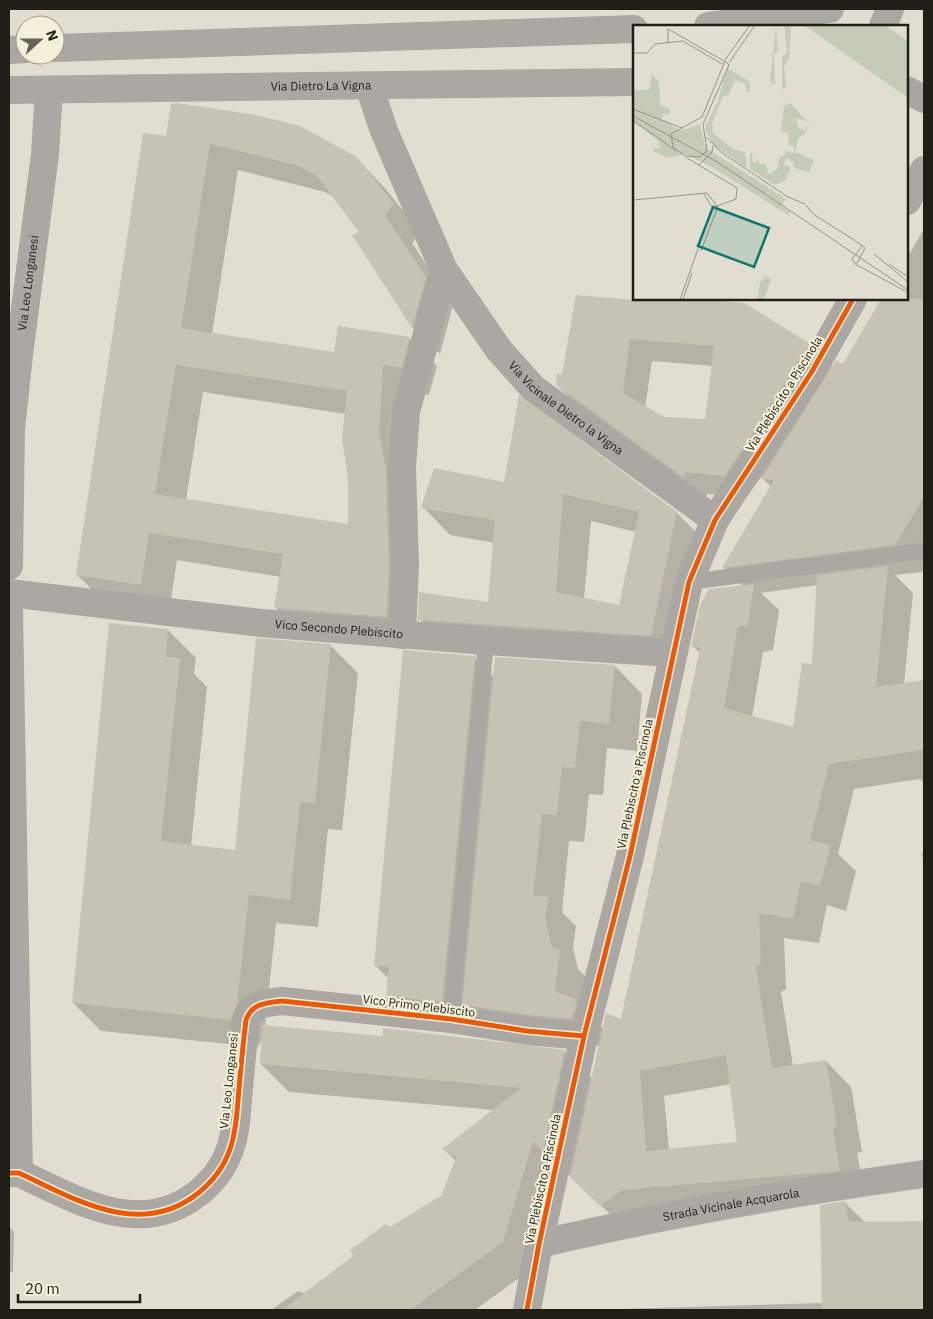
<svg xmlns="http://www.w3.org/2000/svg" width="933" height="1319" font-family="'IBM Plex Sans',sans-serif">
	<rect width="100%" height="100%" fill="#e1ded1"/>
	<!-- shadow -->
	<path fill="#0003" fill-rule="evenodd" d="M144 134 356 158 384 187 421 233 412 243 453 305 440 354 413 328 354 235 361 232 334 197 325 192 238 170 212 334 335 354 409 338 437 366 429 395 411 392 414 645 304 636 276 608 281 577 177 560 169 612 105 602 77 575ZM203 392 346 414 349 526 186 500Z
		M924 229V568L922 572 895 575 913 593 904 684 924 681V783L920 779 854 789 838 854 856 871 846 911 827 905 819 943 784 938 786 989 781 992 793 1066 826 1061 851 1087 862 1152 857 1153 865 1196 627 1230 561 1168 530 1270 475 1310H271L298 1291 306 1294 390 1228 443 1196 456 1161 444 1149 494 1110 289 1092 261 1064 262 1038 258 1047 101 1031 73 1003 168 630 196 658 194 674 207 687 191 846 236 851 330 645 358 673 342 830 328 829 318 927 276 923 265 1027 564 1051 593 1079 600 1046 558 1043 491 1032 466 1007 465 1024 410 1018 388 996 389 979 375 965 474 657 494 677 615 666 642 694 637 751 607 748 603 795 589 794 584 842 569 841 562 912 576 926 573 947 578 969 588 979 583 1009 604 1029 621 1021 700 653 693 646 743 586 724 567 771 487 761 477 747 497 707 494 706 499 579 407 557 385 563 376 635 299H706L809 345 833 368 843 366 883 299H907V258ZM652 361 713 366 707 420 663 418 645 408ZM818 585 813 665 794 728 752 717 763 652 773 650 779 610 761 593ZM731 1084 738 1143 669 1150 664 1096Z
		M505 483 676 512 704 540 678 663 447 647 420 619 489 603 495 543 450 535 423 507ZM591 521 636 532 620 606 584 599Z
		M924 852V873L922 853Z
		M845 1203 866 1223 924 1222V1310H586L823 1303Z
		M9 1226 14 1232 13 1272H9Z"/>
	<!-- building -->
	<path fill="#c6c2b4" fill-rule="evenodd" d="M177 103 256 115 300 126 357 157 394 204 385 215 426 277 412 328 352 235 359 232 317 176 296 165 210 144 181 328 334 352 338 326 410 337 402 368 383 365 379 433 386 469 389 565 387 617 274 608 283 554 149 533 141 585 76 575 143 133 166 136 171 104ZM176 365 347 391 342 439 348 477V524L155 494Z
		M576 295 634 300 695 299 745 303 810 344 725 476 685 472 684 478 556 385 557 373 562 374ZM630 339 714 346 705 419 664 417 623 393Z
		M881 299H924V497L895 545 722 568 774 480 761 479 836 360 843 364Z
		M519 395 677 512 651 636 418 620 419 592 488 602 495 520 421 508 434 468 504 482ZM563 494 639 512 619 605 556 592Z
		M888 566 876 687 924 680V750L829 764 810 840 831 845 820 886 801 881 793 919 759 913 761 963 756 967 772 1068 826 1060 837 1126 833 1128 840 1171 622 1190 600 1206 570 1177 606 1013 621 1019 700 648 691 646 700 605 709 589 754 584 748 625 738 627 724 708 793 727 802 663 812 664 817 575ZM726 1055 737 1142 646 1151 640 1071Z
		M109 623 168 629 166 657 180 658 161 841 235 850 256 638 331 644 315 803 300 802 290 900 249 895 237 1004 230 1020 72 1003Z
		M403 650 475 656 442 1002 386 996 389 967 374 966Z
		M495 657 615 665 609 724 580 721 575 768 562 767 557 815 542 814 533 896 549 897 545 919 552 947 560 950 555 991 577 1000 572 1019 529 1015 462 1005Z
		M262 1025 383 1036V1028L565 1050 543 1151 533 1142 503 1242 410 1310H282L353 1256 350 1250 386 1224 390 1227 442 1195 456 1157 442 1149 521 1088 260 1064Z
		M845 1201 849 1222 924 1221V1310H822L820 1205Z"/>
	<g fill="none" stroke-linecap="round" stroke-linejoin="round">
		<!-- service -->
		<path stroke="#aba8a4" stroke-width="16" d="M689 582 924 551
			M451 1019 486 641"/>
		<!-- minor -->
		<g stroke="#aba8a4" stroke-width="28">
			<path id="s1" d="M369 86 384 131 444 270 499 350 533 388 715 520"/>
			<path d="M907 201 924 170"/>
			<path id="s2" d="M9 566 11 429 19 355 45 154 49 90"/>
			<path id="s3" d="M9 593 261 623 486 641 672 653"/>
			<path d="M9 610 19 1173"/>
			<path d="M402 635 405 565 402 467 406 412 444 270"/>
			<path d="M9 1173H19C75 1199 139 1239 197 1194 211 1183 224 1167 230 1149 237 1130 237 1108 239 1089 241 1066 243 1043 246 1020 252 1003 266 1003 282 1001L451 1019 527 1031 584 1036"/>
			<path id="s4" d="M539 1244C667 1214 795 1192 924 1174"/>
			<path d="M527 1310 539 1244 584 1036 630 856 689 582 715 520 811 373 853 299"/>
		</g>
		<!-- tertiary -->
		<g stroke="#aba8a4" stroke-width="28">
			<path d="M708 26 830 9"/>
			<path d="M55 48 634 29"/>
			<path d="M9 50 25 49"/>
			<path id="s5" d="M9 90 634 82"/>
		</g>
		<!-- secondary -->
		<path stroke="#aaa6a1" stroke-width="28" d="M883 26 890 9
			M907 90 924 99"/>
		<!-- cycleway casing -->
		<g stroke="#f4efd8" stroke-width="8">
			<path id="cycleway" d="M9 1173H19C75 1199 139 1239 197 1194 211 1183 224 1167 230 1149 237 1130 237 1108 239 1089 241 1066 243 1043 246 1020 252 1003 266 1003 282 1001L451 1019 527 1031 584 1036
				M527 1310 539 1244 584 1036 630 856 689 582 715 520 811 373 853 299"/>
		</g>
		<!-- cycleway -->
		<use href="#cycleway" stroke="#e8590c" stroke-width="5"/>
	</g>
	<g text-anchor="middle" stroke-width="4.5" stroke-linejoin="round" paint-order="stroke">
		<!-- street labels -->
		<g font-size="12" fill="#201e16" stroke="#f4efd8">
			<text dy="4" stroke="none"><textPath href="#s5" startOffset="312">Via Dietro La Vigna</textPath></text>
			<text dy="4" stroke="none"><textPath href="#s2" startOffset="284">Via Leo Longanesi</textPath></text>
			<text transform="translate(784 394) rotate(-58)" y="4">Via Plebiscito a Piscinola</text>
			<text dy="4" stroke="none"><textPath href="#s1" startOffset="385">Via Vicinale Dietro la Vigna</textPath></text>
			<text dy="4" stroke="none"><textPath href="#s3" startOffset="332">Vico Secondo Plebiscito</textPath></text>
			<text transform="translate(635 784) rotate(-78)" y="4">Via Plebiscito a Piscinola</text>
			<text transform="translate(419 1006) rotate(7)" y="4">Vico Primo Plebiscito</text>
			<text transform="translate(229 1081) rotate(-84)" y="4">Via Leo Longanesi</text>
			<text transform="translate(543 1179) rotate(-78)" y="4">Via Plebiscito a Piscinola</text>
			<text dy="4" stroke="none"><textPath href="#s4" startOffset="196">Strada Vicinale Acquarola</textPath></text>
		</g>
	</g>
	<!-- overview -->
	<g transform="translate(633 25)">
		<rect width="275" height="275" fill="#e1ded1"/>
		<path d="M143 0 145 26 141 29 142 60 137 56ZM151 0H156L158 3 156 34 151 41 153 62 149 65V31L154 28ZM171 0H252L275 16V73ZM94 43 116 56 117 66H113V59L102 55 95 71H90L79 98 80 108 100 124 112 127 114 143 81 120 73 107V99L85 76ZM19 49 26 57 27 80 37 84 36 90 31 88 29 94 47 106 67 99 72 122 153 174 148 181 157 187 155 190 79 142 52 129 34 133 20 126 21 123 27 124 25 115 0 97V65H16ZM157 78 175 97 163 93 165 102 171 106 176 99 172 109 166 112 162 127 181 135 176 148 160 142 161 138 153 133 151 140 158 142 153 155 142 160 117 144V128H119L120 138 126 135V139H133L135 148 139 149 140 145H144L147 131H151L153 126 161 128V121L156 120 155 108 148 107 151 81ZM132 250 138 254 131 275H124L127 258Z" fill="#c4ccb8"/>
		<path fill="none" stroke="#949186" stroke-width="1" d="M35 18V4L91 36M0 28H14L22 19 50 16 89 39M92 35 117 0M92 36 96 40 70 99 74 126 66 132 52 131 40 122 38 109 69 92ZM96 38 122 0M0 84 49 103M0 91 86 138 275 265M0 95 43 126M73 112 88 127 155 172 172 179M54 133 104 163 103 174 79 183M66 140 79 127 80 121M71 169 80 184 85 181M0 175 74 168 85 182M173 180 180 189 221 215 232 223 224 238H221L219 234 229 221M68 226 84 184M241 229 275 257M222 239 274 267M256 239 275 252M47 275 79 184M50 275 59 248"/>
		<path fill="#0f766e" fill-opacity="0.15" stroke="#0f766e" stroke-width="2.5" d="M80 182 136 203 121 242 65 221Z"/>
		<rect width="275" height="275" fill="none" stroke="#201e16" stroke-width="2.5"/>
	</g>
	<!-- border -->
	<rect width="933" height="1319" fill="none" stroke="#201e16" stroke-width="20"/>
	<!-- north arrow -->
	<g transform="translate(40 40) rotate(69)"><circle r="24" fill="#f4efd8" stroke="#9f9b8a"/>
	<path d="M0-4L9 19L0 12L-9 19Z" fill="#646157"/>
	<text y="-8" font-size="14" font-weight="bold" text-anchor="middle" fill="#201e16">N</text>
	</g>
	<!-- scale -->
	<path d="M18 1294v8h122v-8" fill="none" stroke="#201e16" stroke-width="2.5"/>
	<text x="25" y="1294" font-size="15" fill="#201e16" stroke="#f4efd8" stroke-width="4" paint-order="stroke">20 m</text>
</svg>
